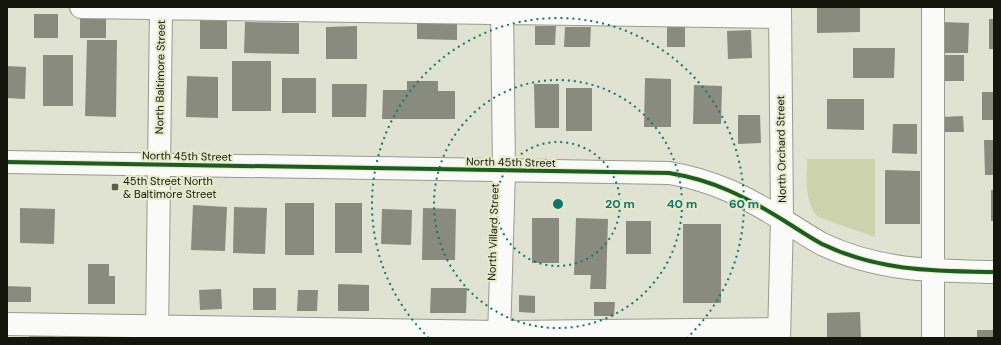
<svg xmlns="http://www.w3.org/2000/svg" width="1001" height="345" font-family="'DM Sans',sans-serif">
	<rect width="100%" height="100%" fill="#e0e3d1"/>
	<!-- green -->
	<path fill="#cdd3ad" d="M807 159H875V237L818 217C804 201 807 180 807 159Z"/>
	<!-- building -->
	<path fill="#898b7e" d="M817 7H860V32L817 33Z
		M34 14H58V38H34Z
		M80 17 106 18V38H80Z
		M200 18H227V49H200Z
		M989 19H994V49H989Z
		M417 21 457 22V40L417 39Z
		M245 22 299 23V54L244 53Z
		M941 22 969 23 968 53H940Z
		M357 26V59H326V27Z
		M535 26H556L555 45H535Z
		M667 26H685V47H667Z
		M565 27H591L590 47H564Z
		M751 30 752 58 728 59 727 31Z
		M87 40H117L116 117 85 116Z
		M853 48H895L894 78H853Z
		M43 55H73V106H43Z
		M938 55H964V81H938Z
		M232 61H271V111H232Z
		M7 66 26 67 25 99 7 98Z
		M187 76 218 77V118L186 117Z
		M282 78H316V113H282Z
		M645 78 671 79V127H644Z
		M407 81H438V91H455V119H382L383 90H407Z
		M332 84H367L366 117H332Z
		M534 84H559V128H535Z
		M694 85 722 86 721 124H693Z
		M566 88H592V131H566Z
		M982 92H994V120H982Z
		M827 99H864V130L827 129Z
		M738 115H760L761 143 738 144Z
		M963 116 964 132H941V117Z
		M893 124H917V154L892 153Z
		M984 140H994V175H985Z
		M885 170 920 171V224H885Z
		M991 190H994V221H991Z
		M285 203H314V255H285Z
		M335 203H362V253H335Z
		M193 205 227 207 225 251 191 250Z
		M234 207 267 208 265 254 233 253Z
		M20 208 55 209 54 244 20 243Z
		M423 208 456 209 455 260H422Z
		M382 209 412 210 411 245 381 244Z
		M532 218H559V263H532Z
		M576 218 608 219 606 289H590L591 275H574Z
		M626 221H651V254H626Z
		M683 224H721V303H683Z
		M88 264H109V276H115V304H88Z
		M338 284 369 285V311H338Z
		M7 286 31 287V302H7Z
		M253 288H276V310H253Z
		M431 288H467L466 313H430Z
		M221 289 222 309 200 310 199 290Z
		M298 290H318L317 311H297Z
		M519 295 535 296V313L519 312Z
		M594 302H615L614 316H594Z
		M860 312 861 338H827V313Z
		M29 328H55V338H29Z
		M977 330H994V338H977Z"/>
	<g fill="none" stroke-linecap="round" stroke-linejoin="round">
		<!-- minor casing -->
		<g stroke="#989b8d" stroke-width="24">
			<path id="minor" d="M81 7 780 17
				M933 7V338
				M7 162 669 173C713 180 746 197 783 220 796 228 809 237 822 244 878 271 933 271 994 272
				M7 324 499 332 779 329
				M157 338 161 7
				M499 338 504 171 502 7
				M779 338 782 219 780 7"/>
		</g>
		<!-- minor -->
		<use href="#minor" stroke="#fafbf8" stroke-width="22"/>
		<!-- cycleway casing -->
		<g stroke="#e4eaca" stroke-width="6">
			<path id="cycleway" d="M7 162 669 173C713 180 746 197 783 220 796 228 809 237 822 244 878 271 933 271 994 272"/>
		</g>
		<!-- cycleway -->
		<use href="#cycleway" stroke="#1b5e20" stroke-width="4"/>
	</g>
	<!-- distance rings -->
	<g fill="none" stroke="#0f766e" stroke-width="2" stroke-dasharray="2 4">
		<circle cx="558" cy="204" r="62"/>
		<circle cx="558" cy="204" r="124"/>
		<path d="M429 338A186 186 0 1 1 687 338"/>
	</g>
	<!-- markers -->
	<rect fill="#5b5e50" stroke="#e4eaca" stroke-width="1.5" x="111" y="183" width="8" height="8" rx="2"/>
	<g text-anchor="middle" stroke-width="4" stroke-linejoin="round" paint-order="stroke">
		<!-- street labels -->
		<g font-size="11" fill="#14160b" stroke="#e4eaca">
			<text transform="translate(160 77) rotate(-89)" y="4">North Baltimore Street</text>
			<text transform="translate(781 149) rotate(-91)" y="4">North Orchard Street</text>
			<text transform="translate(187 156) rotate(1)" y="4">North 45th Street</text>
			<text transform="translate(511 162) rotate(1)" y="4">North 45th Street</text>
			<text transform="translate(493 232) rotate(-88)" y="4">North Villard Street</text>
		</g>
		<!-- poi labels -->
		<g font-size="11" fill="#14160b" stroke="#e4eaca" text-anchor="start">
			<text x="123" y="185">45th Street North<tspan x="123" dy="13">&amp; Baltimore Street</tspan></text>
		</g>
	</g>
	<circle cx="558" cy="204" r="6" fill="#0f766e" stroke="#e4eaca" stroke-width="2"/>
	<g font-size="12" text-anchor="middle" font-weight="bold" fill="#0f766e" stroke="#e4eaca" stroke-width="4" stroke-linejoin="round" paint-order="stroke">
		<text x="620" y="208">20 m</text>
		<text x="682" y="208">40 m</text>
		<text x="744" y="208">60 m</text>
	</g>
	<!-- border -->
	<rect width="1001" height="345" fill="none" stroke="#14160b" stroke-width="16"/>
</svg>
